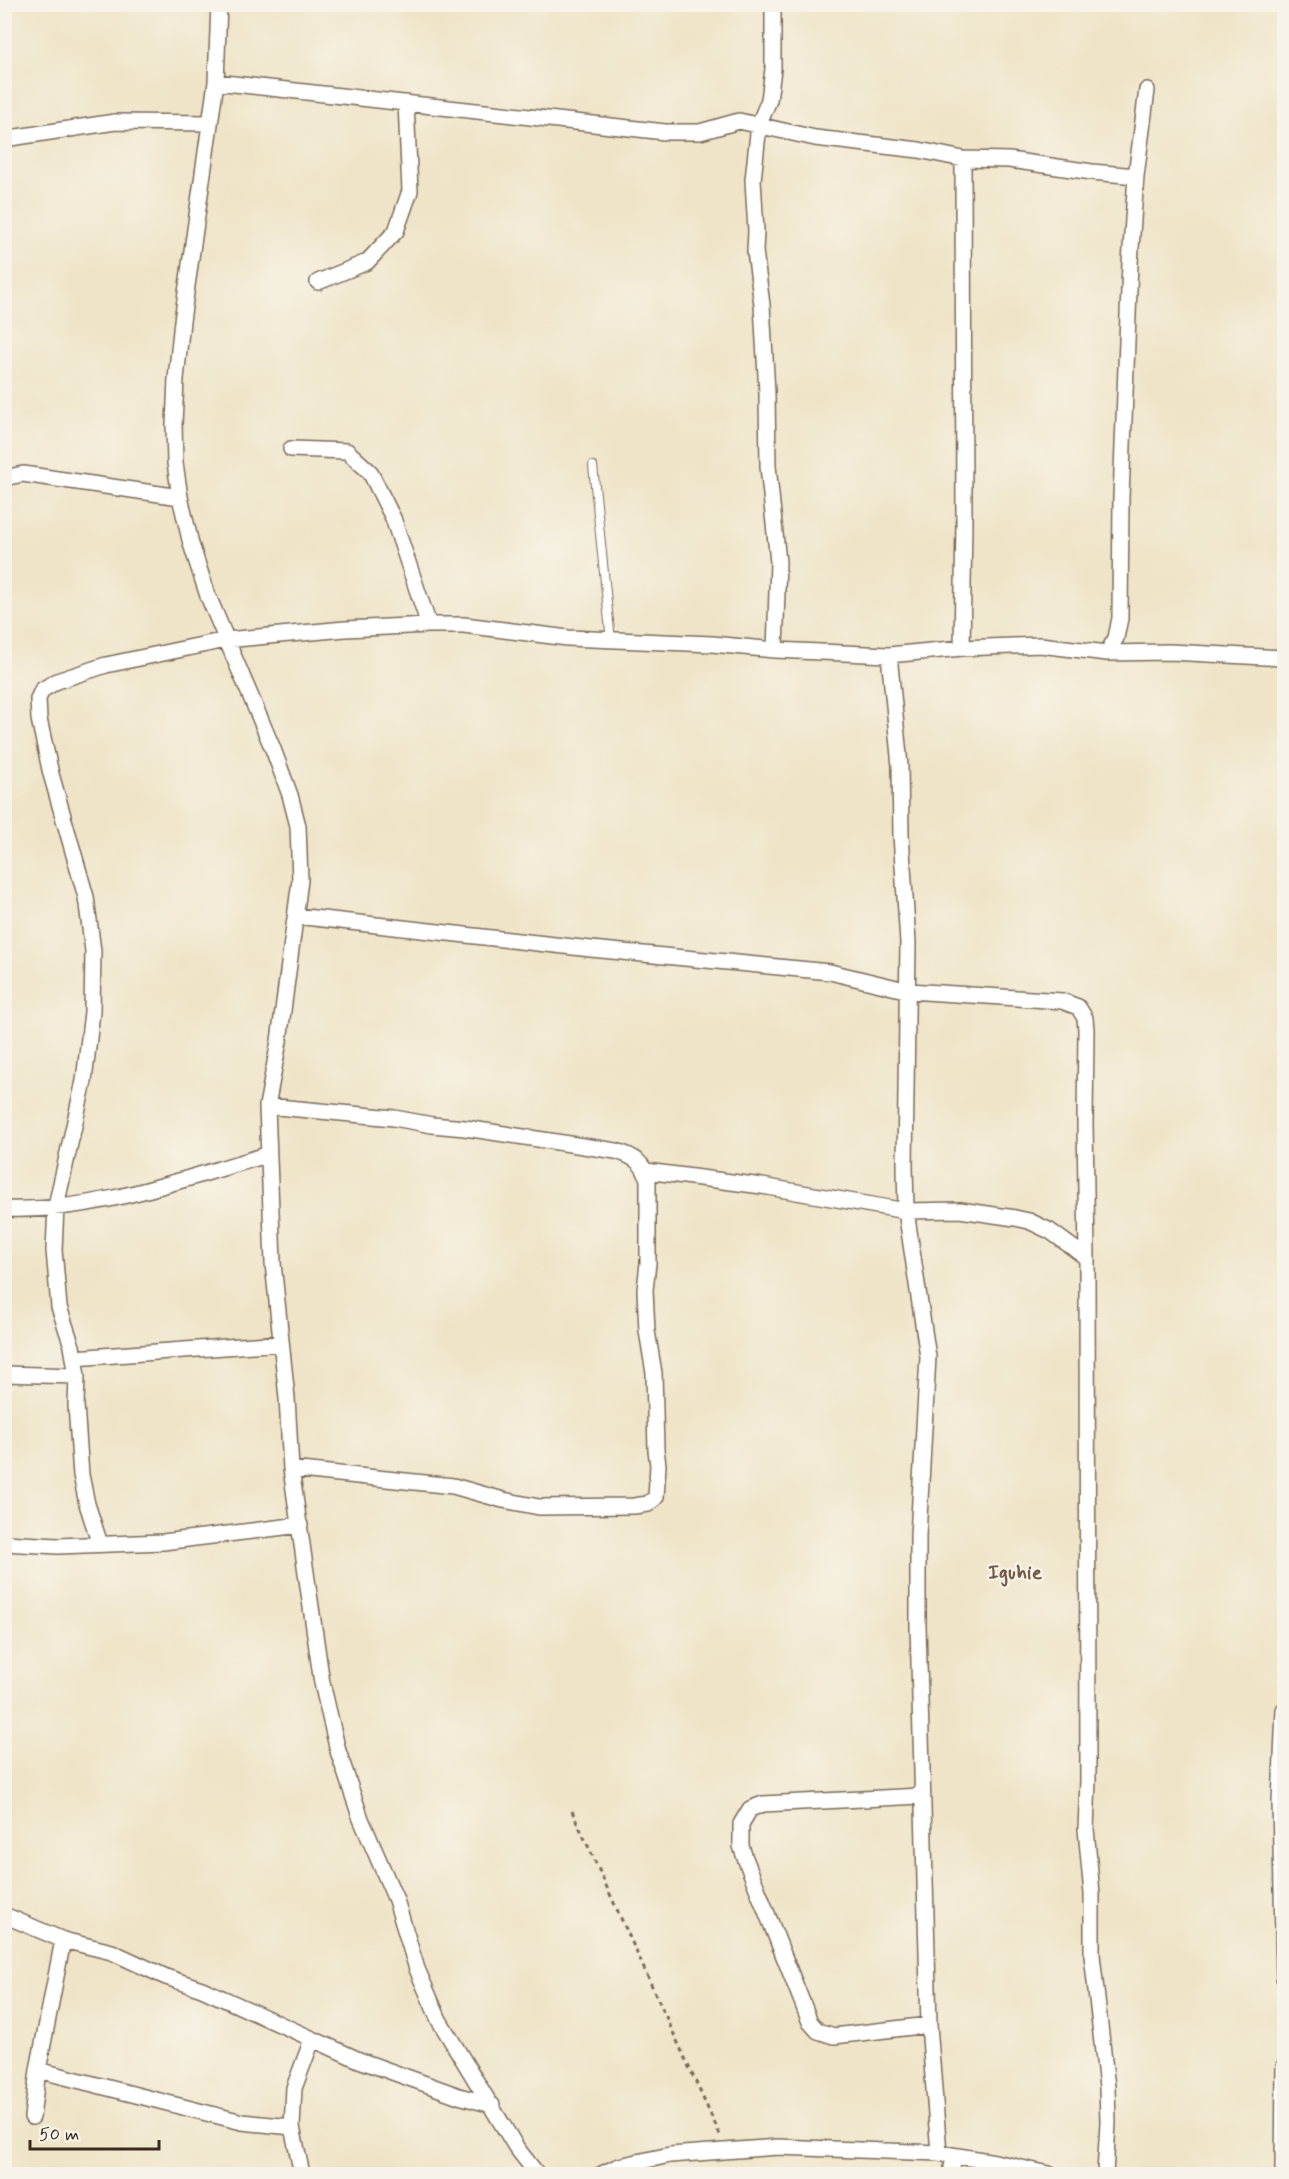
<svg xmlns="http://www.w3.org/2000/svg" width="1289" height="2179" font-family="Mynerve,sans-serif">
	<rect width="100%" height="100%" fill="#f7f3e8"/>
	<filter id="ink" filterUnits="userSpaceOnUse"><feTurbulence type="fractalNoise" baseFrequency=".0167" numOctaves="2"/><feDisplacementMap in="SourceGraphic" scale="12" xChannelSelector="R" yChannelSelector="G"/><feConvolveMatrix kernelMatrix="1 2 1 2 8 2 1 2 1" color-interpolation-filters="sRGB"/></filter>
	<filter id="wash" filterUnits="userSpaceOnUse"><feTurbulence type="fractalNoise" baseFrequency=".008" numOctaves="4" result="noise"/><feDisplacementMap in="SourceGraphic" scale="24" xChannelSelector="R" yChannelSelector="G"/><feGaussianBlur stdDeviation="1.35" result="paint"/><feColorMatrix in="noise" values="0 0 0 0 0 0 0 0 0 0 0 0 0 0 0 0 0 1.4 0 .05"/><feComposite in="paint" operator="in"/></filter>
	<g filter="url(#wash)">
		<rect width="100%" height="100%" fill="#efe4c7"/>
	</g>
	<g filter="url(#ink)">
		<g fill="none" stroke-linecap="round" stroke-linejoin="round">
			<!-- lane casing -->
			<g stroke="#7a6b59" stroke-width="10">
				<path id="lane" d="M593 466 611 641"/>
			</g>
			<!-- street casing -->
			<g stroke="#7a6b59" stroke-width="18">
				<path id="street" d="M219 4 216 82 182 321 176 379 174 425 175 463 180 497 191 544 208 596 273 749 290 795 298 826 300 880 279 1041 267 1106 273 1263 287 1398 291 1469 322 1683 338 1751 361 1819 396 1900 417 1969 439 2020 516 2147 537 2174
					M773 4V69L769 100 759 124 753 180 756 231 755 251 762 305 767 393 768 466 778 562 775 650
					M216 82 665 132H700L739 121 815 138 919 150 963 159 1009 160 1092 172 1136 176
					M4 139 115 122 210 123
					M318 282 367 262 396 231 410 191 406 103
					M291 449 347 451 370 472 393 518 429 625
					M4 478 23 474 180 497
					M962 648 964 523 963 159
					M1107 653 1116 638 1120 618 1121 498 1130 263 1136 176 1147 90
					M889 655 900 766 901 835 908 943 905 1166 906 1211 928 1357 918 1536V1626L929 2025 939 2153
					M296 916 591 949 830 972 909 991 1062 1001 1078 1007 1085 1018 1086 1030 1085 1122 1087 1258 1088 1780 1086 1829 1092 1894V1955L1107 2087 1108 2123 1105 2174
					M267 1106 394 1118 432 1125 465 1128 616 1151C633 1156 644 1162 648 1180V1263L645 1290 647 1331 654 1373 656 1450 658 1465 656 1497 648 1504 634 1506 539 1507 503 1500 453 1486 291 1469
					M646 1171 762 1186 906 1211 960 1210 1015 1218 1029 1221 1050 1231 1087 1258
					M4 1209C95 1213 181 1179 267 1155
					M74 1358 281 1343
					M4 1374 77 1376
					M4 1543 58 1546 163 1542 300 1525
					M100 1544 87 1504 81 1475 76 1405 77 1376 72 1346 59 1307 54 1250 56 1206 84 1081 92 1012 93 951 86 897 51 774 39 719 38 699 42 690 57 681 106 665 226 640 345 629 429 625H464L568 638 712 644 775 650 889 655 962 648 1040 645 1107 653 1170 652 1284 658
					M1284 1710 1280 1802 1284 1978
					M921 1796 763 1804 750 1809 741 1824V1846L745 1858 810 2022 818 2031 834 2036 929 2025
					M4 1915 63 1940 112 1952 166 1977 202 1989 359 2060 459 2096 492 2105
					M38 2070 242 2122 292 2127
					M32 2117 38 2070 63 1940
					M302 2174 292 2127 294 2088 312 2040
					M602 2174 619 2166 670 2155 778 2147 939 2153 995 2162 1049 2174
					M951 2174 954 2156
					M1283 2174 1284 2066"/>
			</g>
			<!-- path -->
			<path stroke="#7a6b59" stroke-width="3" stroke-dasharray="4.5 4.5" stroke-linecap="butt" d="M572 1811 720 2135"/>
			<!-- lane -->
			<use href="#lane" stroke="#fff" stroke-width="8"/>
			<!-- street -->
			<use href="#street" stroke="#fff" stroke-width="15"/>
		</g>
	</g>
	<g text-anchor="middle" stroke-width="4.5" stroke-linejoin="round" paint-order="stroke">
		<!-- quarter labels -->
		<g font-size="21" font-weight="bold" fill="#735a48" stroke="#f7f3e8">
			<text x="1015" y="1579">Iguhie</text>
		</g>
	</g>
	<!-- margin -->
	<rect width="1289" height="2179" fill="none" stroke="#f7f3e8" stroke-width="24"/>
	<!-- scale -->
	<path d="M30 2140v9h129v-9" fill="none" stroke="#3b2a1e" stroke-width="3"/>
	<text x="39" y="2140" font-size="18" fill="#3b2a1e" stroke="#f7f3e8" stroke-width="4.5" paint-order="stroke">50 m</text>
</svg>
